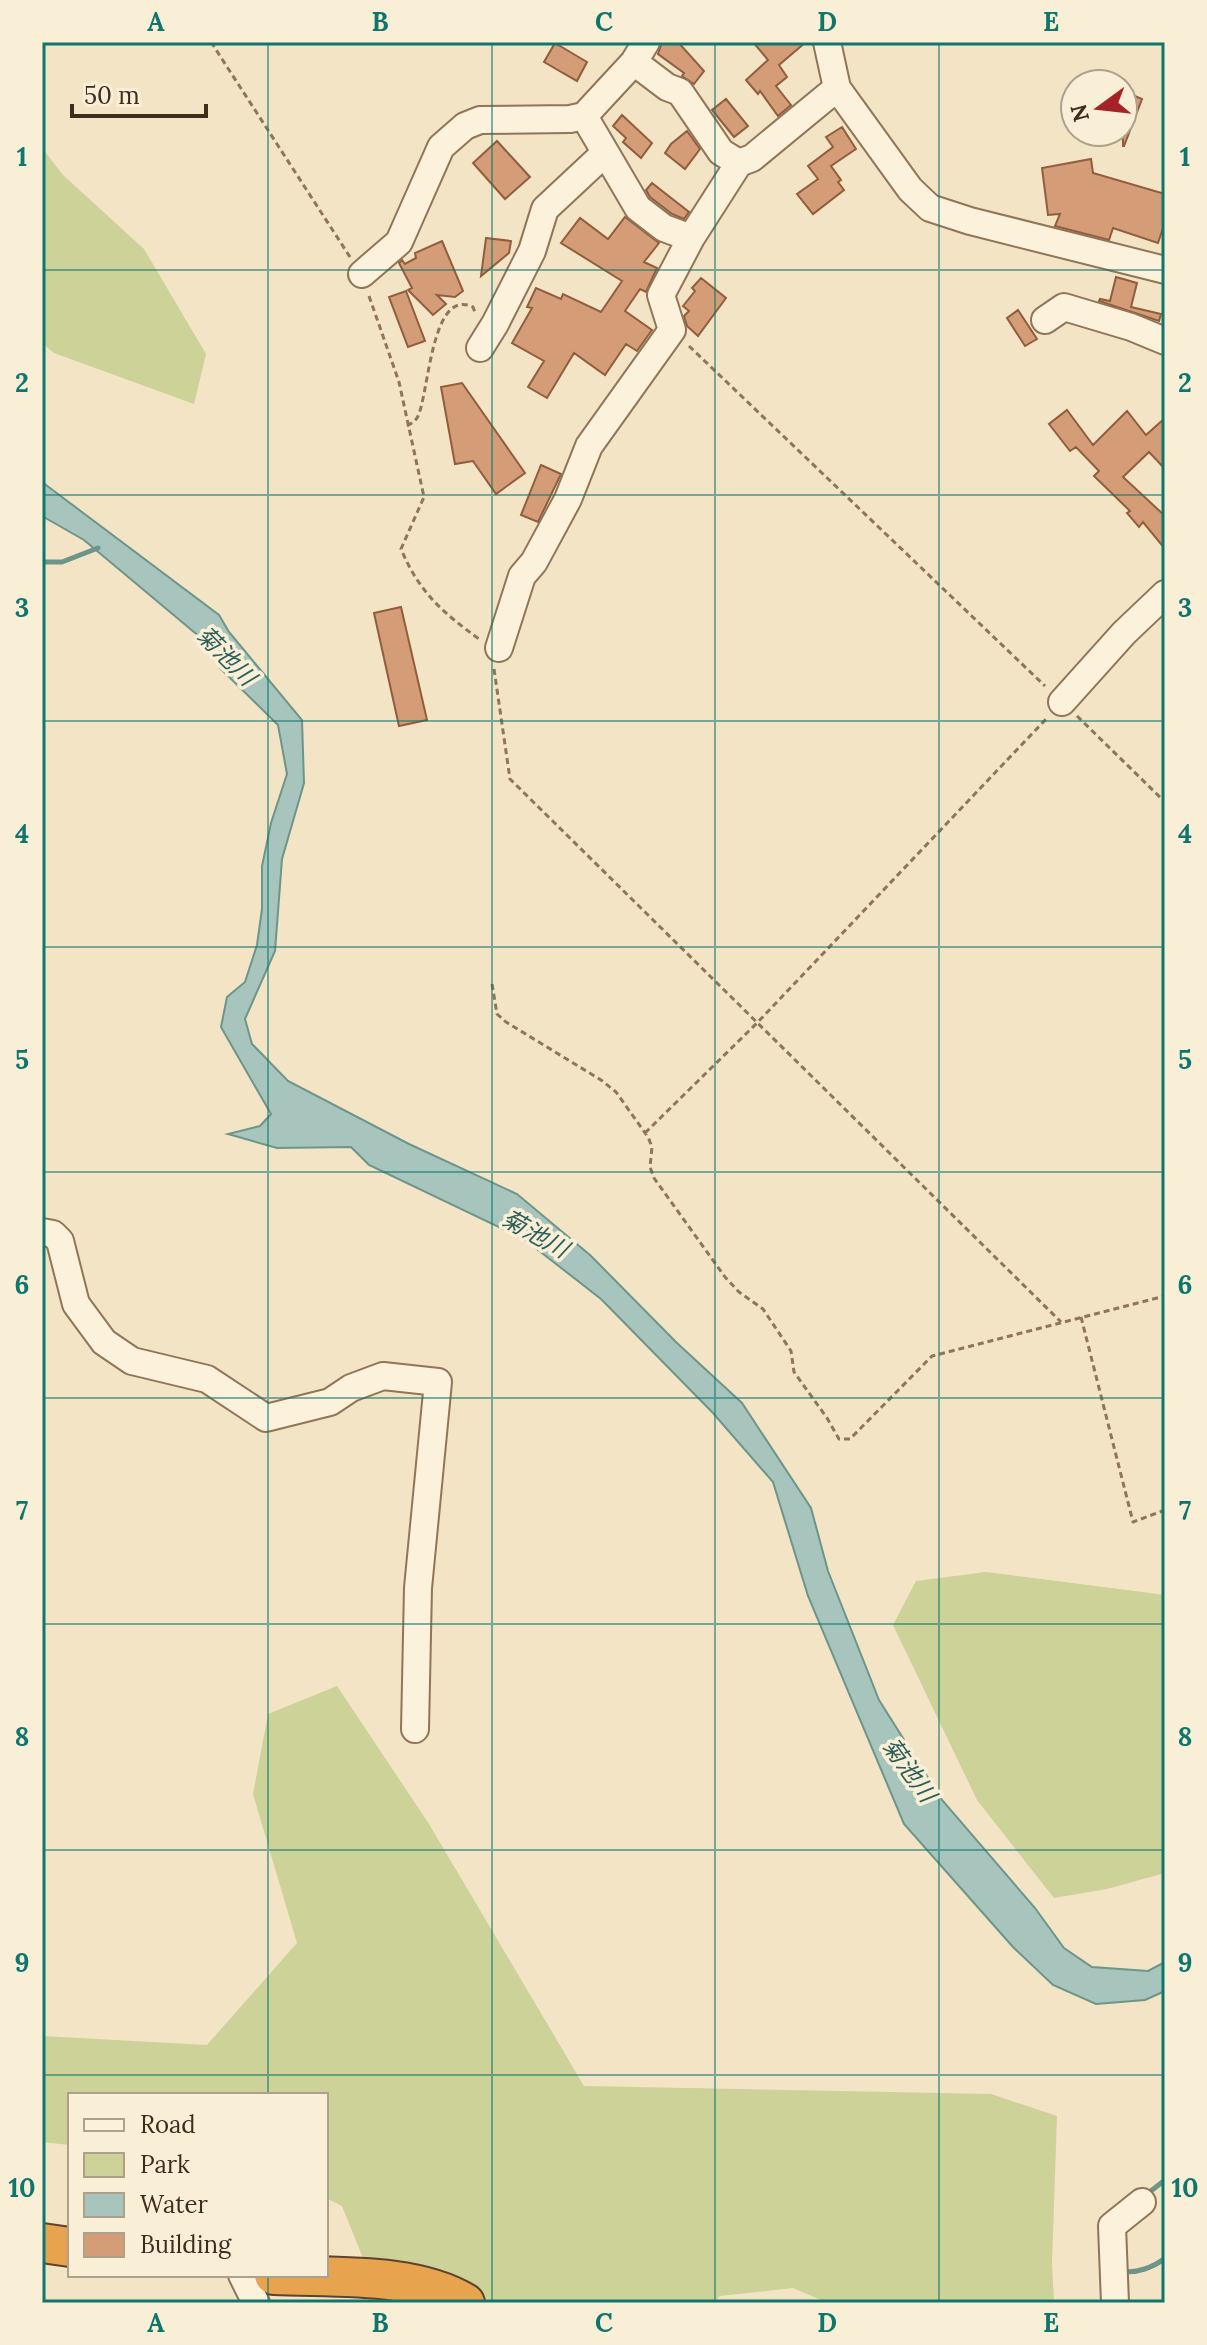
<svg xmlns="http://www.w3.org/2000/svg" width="1207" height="2345" font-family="Lora,'Noto Sans JP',serif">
	<rect width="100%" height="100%" fill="#f2e4c5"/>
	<!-- green -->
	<path fill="#ccd298" d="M42 148 63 175 144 249 206 354 194 404 54 353 42 343Z
		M986 1572 1165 1595V1873L1107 1889 1054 1898 977 1800 893 1625 916 1581Z
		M337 1686 429 1824 584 2086 991 2094 1057 2116 1052 2263 1054 2303H828L793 2288 720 2296 713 2303H381L342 2206 326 2198V2095H70V2145L42 2142V2036L207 2045 297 1943 253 1794 268 1714Z"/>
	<!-- water -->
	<path fill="#a7c5bc" stroke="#6d958a" stroke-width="2" d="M42 482 219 615 229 632 302 720 304 783 282 859 275 951 245 1019 252 1044 288 1081 409 1144 517 1194 590 1255 677 1343 742 1403 811 1508 828 1571 879 1700 942 1800 1035 1908 1064 1948 1092 1967 1148 1971 1165 1962V1991L1145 2000 1096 2004 1053 1985 1013 1947 904 1824 808 1596 773 1482 713 1413 601 1299 524 1239 369 1165 351 1147 277 1148 228 1134 260 1126 271 1114 221 1027 227 997 245 982 257 945 262 909V866L271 823 287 774 278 725 220 668 219 653 84 540 42 516Z"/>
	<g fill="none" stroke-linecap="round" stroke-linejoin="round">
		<!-- stream -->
		<path stroke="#6d958a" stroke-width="5" d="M42 562H62L98 548
			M1147 2194 1165 2180
			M1122 2271C1136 2274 1154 2267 1165 2258"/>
	</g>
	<!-- building -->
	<path fill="#d49d78" stroke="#915d3c" stroke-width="2" d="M662 42H678L704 71 694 84 682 76 684 73 658 54Z
		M753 42H806L779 65 787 77 776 86 791 105 778 116 760 91 758 94 746 80 768 60Z
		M555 43 587 62 577 81 544 62Z
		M1123 91 1142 99 1124 146H1123Z
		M726 99 748 126 734 137 712 110Z
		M622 115 652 143 641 158 623 142 626 138 613 126Z
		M842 127 856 149 831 166 841 180 838 182 844 190 813 214 797 194 818 179 808 166 833 147 826 137Z
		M687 131 700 149 685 169 665 153 671 144Z
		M497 141 530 177 505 199 473 163Z
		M1091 159 1093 173 1165 194V222L1158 243 1113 228 1109 240 1055 226 1060 214 1048 215 1042 168Z
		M652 183 689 212 684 219 672 214 650 197 646 190Z
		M625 217 659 243 644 262 657 268 646 292 640 289 625 311 652 330 637 351 626 344 605 375 574 353 547 398 528 387 544 361 512 343 532 308 527 307 536 288 561 299 563 294 601 312 622 281 561 243 580 218 608 239Z
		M486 238 511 241 509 253 481 276Z
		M442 241 463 291 455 297 437 295 446 304 433 315 408 290 412 288 399 263 402 260 405 264 416 258 415 253Z
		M1116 277 1137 283 1131 307 1161 314 1159 321 1099 301 1100 299 1110 301Z
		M701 278 726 298 698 336 687 326 684 316 689 311 683 306 695 291 692 288Z
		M406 291 425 341 408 347 389 297Z
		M1018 310 1037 339 1025 346 1007 318Z
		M462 383 525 473 496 494 473 461 455 464 441 387Z
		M1067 410 1093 445 1127 411 1146 435 1165 418V469L1149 452 1123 477 1165 516V549L1143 522 1139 527 1127 513 1130 511 1094 476 1099 471 1076 447 1070 451 1049 424Z
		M541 465 561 474 538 522 521 515Z
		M401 607 427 720 399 726 374 613Z"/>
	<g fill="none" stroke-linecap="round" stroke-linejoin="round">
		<!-- minor casing -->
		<g stroke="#907559" stroke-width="30">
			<path id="minor" d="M827 42 837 88 910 189 930 208 970 221 1165 270
				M634 62 667 87 680 92 721 152 739 163
				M584 116 638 208 664 228 691 238
				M362 274 399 242 441 147 465 126 480 120 570 119 584 116 634 62 646 42
				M1045 320 1064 307 1131 327 1165 341
				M480 348 495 324 532 251 545 209 605 153
				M499 648 522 576 534 562 568 499 589 446 672 330 661 295 691 238 739 163 752 158 837 88
				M1062 702 1124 633 1165 594
				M42 1232 53 1234 60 1241 76 1304 104 1342 132 1361 207 1379 266 1418 330 1402 351 1388 383 1376 438 1382 418 1588 415 1729
				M242 2275 256 2303
				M1115 2303 1112 2226 1142 2202"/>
		</g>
		<!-- highway casing -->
		<g stroke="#5d432d" stroke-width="42">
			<path id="highway" d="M42 2243 70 2247
				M274 2275C333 2278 414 2272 465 2303"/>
		</g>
		<!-- path -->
		<path stroke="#907559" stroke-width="3" stroke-dasharray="6 4" stroke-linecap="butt" d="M211 42 350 257
			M369 296 399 382 424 497 401 549C419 592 442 612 479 639
			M689 346 1045 686
			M407 426C412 423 414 422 417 418 429 399 430 286 473 307L476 315
			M494 669 510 779 1061 1322
			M1077 716 1165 802
			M492 984 497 1014 506 1022 601 1080 616 1092 648 1137 652 1147 650 1167 654 1178 725 1277 739 1292 763 1309 791 1351 794 1372 827 1418 839 1439H850L932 1356 1165 1296
			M645 1133 757 1023 1048 717
			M1081 1317 1133 1522 1165 1510"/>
		<!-- minor -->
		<use href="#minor" stroke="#fcf1da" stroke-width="26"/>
		<!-- highway -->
		<use href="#highway" stroke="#e8a34f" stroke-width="38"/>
	</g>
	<!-- grid -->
	<path fill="none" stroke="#0f766e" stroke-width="2" stroke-opacity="0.55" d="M268 42V2095M492 42V2303M715 42V2303M939 42V2303M42 270H1165M42 495H1165M42 721H1165M42 947H1165M42 1172H1165M42 1398H1165M42 1624H1165M42 1850H1165M42 2075H1165M268 2275V2303"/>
	<g text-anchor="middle" stroke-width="7" stroke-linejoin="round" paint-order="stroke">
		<!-- water labels -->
		<g font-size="24" font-style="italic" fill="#2c5f5b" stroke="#f9eed6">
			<text transform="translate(226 656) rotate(45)" y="8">菊池川</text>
			<text transform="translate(535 1234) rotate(29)" y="8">菊池川</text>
			<text transform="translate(909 1770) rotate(54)" y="8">菊池川</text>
		</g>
	</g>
	<!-- border -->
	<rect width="1207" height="2345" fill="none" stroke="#f9eed6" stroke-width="88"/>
	<!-- legend -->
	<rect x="68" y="2093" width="260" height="184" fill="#f9eed6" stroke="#aea18c" stroke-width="2"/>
	<rect x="84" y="2119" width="40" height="12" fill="#fcf1da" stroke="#aea18c" stroke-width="2"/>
	<text x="140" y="2133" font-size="24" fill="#3e2d1e">Road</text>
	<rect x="84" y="2153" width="40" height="24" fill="#ccd298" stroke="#aea18c" stroke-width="2"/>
	<text x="140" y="2173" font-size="24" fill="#3e2d1e">Park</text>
	<rect x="84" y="2193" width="40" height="24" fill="#a7c5bc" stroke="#aea18c" stroke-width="2"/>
	<text x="140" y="2213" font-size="24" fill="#3e2d1e">Water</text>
	<rect x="84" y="2233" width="40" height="24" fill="#d49d78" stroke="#aea18c" stroke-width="2"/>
	<text x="140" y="2253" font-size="24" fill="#3e2d1e">Building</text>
	<!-- north arrow -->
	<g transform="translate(1099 108) rotate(255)"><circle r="38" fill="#f9eed6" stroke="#aea18c" stroke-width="2"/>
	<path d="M0-6L14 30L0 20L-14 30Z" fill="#a52326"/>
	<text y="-12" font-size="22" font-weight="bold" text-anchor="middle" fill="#3e2d1e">N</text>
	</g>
	<!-- scale -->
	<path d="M72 104v12h134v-12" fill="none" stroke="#3e2d1e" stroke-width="4"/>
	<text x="84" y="104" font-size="24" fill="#3e2d1e" stroke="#f9eed6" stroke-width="6" paint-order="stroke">50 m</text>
	<rect x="44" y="44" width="1119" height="2257" fill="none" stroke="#0f766e" stroke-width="3"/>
	<g font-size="26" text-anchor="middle" font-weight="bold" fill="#0f766e">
		<text x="156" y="31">A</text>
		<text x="380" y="31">B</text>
		<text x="604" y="31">C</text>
		<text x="827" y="31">D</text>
		<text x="1051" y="31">E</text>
		<text x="22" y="166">1</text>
		<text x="1185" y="166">1</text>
		<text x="22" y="392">2</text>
		<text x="1185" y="392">2</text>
		<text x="22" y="617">3</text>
		<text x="1185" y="617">3</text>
		<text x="22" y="843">4</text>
		<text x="1185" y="843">4</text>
		<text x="22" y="1069">5</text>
		<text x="1185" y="1069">5</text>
		<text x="22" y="1294">6</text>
		<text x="1185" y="1294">6</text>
		<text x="22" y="1520">7</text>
		<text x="1185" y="1520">7</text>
		<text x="22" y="1746">8</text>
		<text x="1185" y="1746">8</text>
		<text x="22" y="1972">9</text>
		<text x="1185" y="1972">9</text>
		<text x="22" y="2197">10</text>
		<text x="1185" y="2197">10</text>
		<text x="156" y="2332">A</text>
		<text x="380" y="2332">B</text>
		<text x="604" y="2332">C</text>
		<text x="827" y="2332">D</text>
		<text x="1051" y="2332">E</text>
	</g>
</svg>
